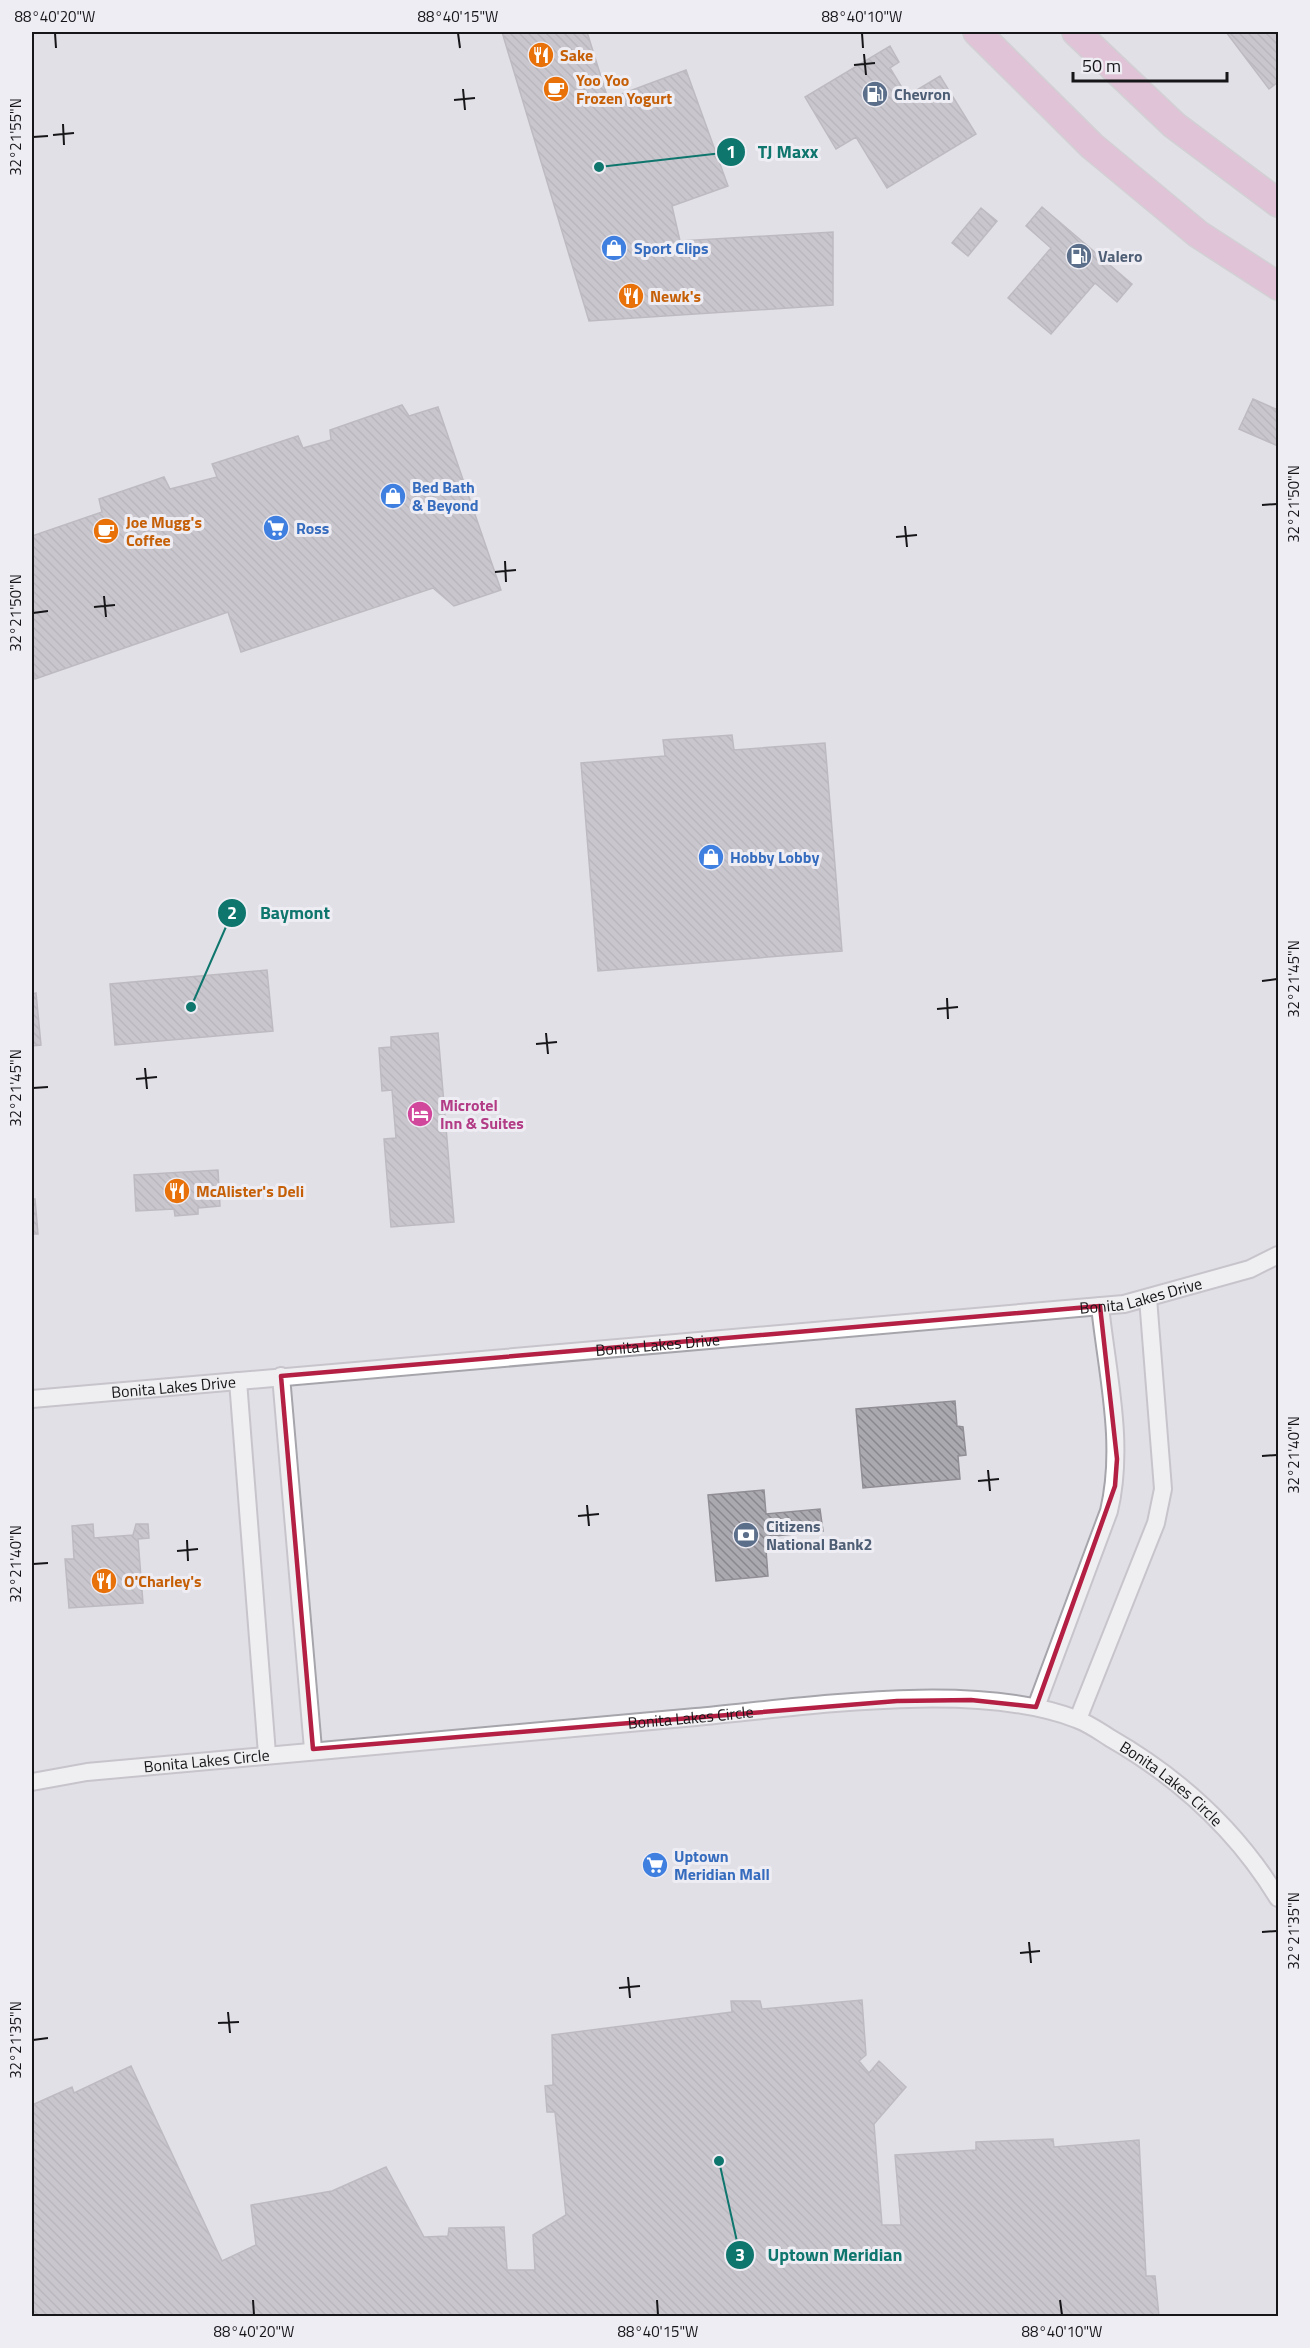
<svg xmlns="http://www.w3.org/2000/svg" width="1310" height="2348" font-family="'Titillium Web',sans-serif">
	<defs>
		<pattern id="building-back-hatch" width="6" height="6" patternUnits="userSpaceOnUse" patternTransform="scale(1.5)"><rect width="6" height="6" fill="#aba9b0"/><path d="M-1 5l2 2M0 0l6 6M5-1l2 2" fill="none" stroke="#8a888e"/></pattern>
	</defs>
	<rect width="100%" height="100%" fill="#e1e0e6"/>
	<!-- building -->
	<path fill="url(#building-back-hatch)" stroke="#918f95" stroke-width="1.5" d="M502 32H587L608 99 686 70 728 186 672 206 680 241 833 232V305L589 321Z
		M1226 32H1278V82L1269 89Z
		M890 46 899 62 890 68 907 96 940 76 976 134 887 188 856 137 836 149 805 97Z
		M1042 207 1132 284 1117 302 1095 283 1051 334 1008 298 1051 248 1026 226Z
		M981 208 997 221 968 256 952 243Z
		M1253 399 1278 410V446L1239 429Z
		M402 405 409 416 438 407 501 590 454 606 433 588 241 652 228 612 35 679 32 665V536L102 512 99 499 164 477 170 489 217 477 212 464 298 436 303 448 331 440 330 430Z
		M732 735 734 750 825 743 842 951 598 971 581 763 665 756 663 740Z
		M267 970 273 1031 115 1045 110 984Z
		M36 993 41 1045 32 1046V994Z
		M438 1033 454 1222 391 1227 384 1139 396 1138 392 1090 382 1091 379 1048 391 1047V1037Z
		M218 1170 220 1206 198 1208V1214L175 1216 174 1209 136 1211 134 1175Z
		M32 1199H35L38 1234H32Z
		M955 1401 957 1426 963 1427 966 1455 958 1456 960 1479 863 1488 856 1409Z
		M764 1490 766 1514 820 1509 823 1531 765 1537 768 1576 716 1581 708 1495Z
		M93 1524 94 1538 133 1535 136 1524H148L149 1538 138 1539 143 1603 69 1608 65 1559H74L72 1526Z
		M862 2000 866 2055 859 2061 869 2073 879 2061 906 2087 874 2124 882 2225H901L895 2155 976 2150V2142L1053 2139 1054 2147 1139 2140 1146 2276H1155L1159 2316H32V2105L72 2087 74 2093 131 2066 222 2261 256 2245 251 2205 332 2191 386 2167 424 2237 448 2236 449 2228 504 2227 507 2270H535L533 2235 566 2215 555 2112H547L545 2086 553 2085 552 2035 732 2012 731 2001H760L762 2009Z"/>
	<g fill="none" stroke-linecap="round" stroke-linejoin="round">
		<!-- street casing -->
		<g stroke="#a7a5ac" stroke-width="20">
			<g id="street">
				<path d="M281 1376 313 1749"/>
				<path d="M238 1381 267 1754"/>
				<path id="s1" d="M32 1399 1124 1304 1250 1269 1278 1255"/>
				<path d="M1036 1707 1109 1511C1125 1444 1107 1373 1100 1306"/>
				<path d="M1078 1719 1156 1523 1163 1489 1148 1298"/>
				<path id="s2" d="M32 1782 87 1772C290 1752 493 1734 696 1717 804 1707 975 1680 1076 1719 1088 1723 1099 1731 1110 1738 1178 1777 1237 1831 1278 1898"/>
			</g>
		</g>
		<!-- primary casing -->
		<g stroke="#bebdbe" stroke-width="30">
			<path id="primary" d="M977 32 1092 146 1198 234 1278 286
				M1076 32 1174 125 1278 203"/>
		</g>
		<!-- street -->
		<use href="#street" stroke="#fff" stroke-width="16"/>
		<!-- primary -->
		<use href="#primary" stroke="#dd9fc4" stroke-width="27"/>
	</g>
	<!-- marked area -->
	<path d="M0 0H1310V2348H0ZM1100 1306 1117 1459 1115 1486 1036 1707 971 1700 897 1701 313 1749 281 1376Z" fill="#e1e0e6" fill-opacity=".55" fill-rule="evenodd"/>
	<path fill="none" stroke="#b32043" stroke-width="4.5" stroke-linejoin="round" d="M1100 1306 1117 1459 1115 1486 1036 1707 971 1700 897 1701 313 1749 281 1376Z"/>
	<!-- ticks -->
	<path fill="none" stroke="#161518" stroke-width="2" d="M55 33 56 48M458 33 460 48M862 33 863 48M864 54 866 75M854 65 875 63M463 89 465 110M454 100 475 98M63 124 64 145M53 135 74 133M33 137 48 136M1262 505 1277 504M905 526 907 547M896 537 917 535M505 561 506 582M495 572 516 570M104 596 106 617M94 607 115 605M33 613 48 611M1262 981 1277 979M947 998 948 1019M937 1009 958 1007M546 1033 548 1054M536 1044 557 1042M145 1068 147 1089M136 1079 157 1077M33 1088 48 1087M1262 1456 1277 1455M988 1470 990 1491M978 1481 999 1479M587 1505 589 1526M578 1516 599 1514M187 1540 188 1561M177 1551 198 1549M33 1564 48 1563M1262 1932 1277 1931M1029 1942 1031 1963M1020 1953 1040 1951M628 1977 630 1998M619 1988 640 1986M228 2012 230 2033M218 2023 239 2022M33 2040 48 2038M253 2300 254 2315M657 2300 658 2315M1060 2300 1062 2315"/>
	<!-- icons -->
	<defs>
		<g id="restaurant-disc" transform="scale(1.35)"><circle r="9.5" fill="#e8710a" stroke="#efedf4"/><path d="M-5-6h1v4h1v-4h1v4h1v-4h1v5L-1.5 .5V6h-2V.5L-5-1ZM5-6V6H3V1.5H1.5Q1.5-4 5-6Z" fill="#fff"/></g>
		<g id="cafe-disc" transform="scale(1.35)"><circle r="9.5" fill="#e8710a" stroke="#efedf4"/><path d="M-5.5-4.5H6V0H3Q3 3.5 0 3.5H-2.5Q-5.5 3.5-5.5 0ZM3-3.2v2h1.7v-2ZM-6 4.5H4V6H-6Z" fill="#fff"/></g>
		<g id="fuel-disc" transform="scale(1.35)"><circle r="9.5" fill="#5c6f8a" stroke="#efedf4"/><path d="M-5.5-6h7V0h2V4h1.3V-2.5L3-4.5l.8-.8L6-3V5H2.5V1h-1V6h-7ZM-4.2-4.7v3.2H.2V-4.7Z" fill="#fff"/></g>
		<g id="shop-disc" transform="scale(1.35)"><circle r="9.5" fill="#3f7fe0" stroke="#efedf4"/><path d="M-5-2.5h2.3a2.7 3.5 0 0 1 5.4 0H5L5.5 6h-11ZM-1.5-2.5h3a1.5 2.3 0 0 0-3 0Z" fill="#fff"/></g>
		<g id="supermarket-disc" transform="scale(1.35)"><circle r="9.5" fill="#3f7fe0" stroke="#efedf4"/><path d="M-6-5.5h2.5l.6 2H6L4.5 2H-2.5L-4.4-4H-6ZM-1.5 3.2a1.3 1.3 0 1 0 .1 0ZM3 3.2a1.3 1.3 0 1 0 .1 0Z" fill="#fff"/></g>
		<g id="hotel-disc" transform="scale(1.35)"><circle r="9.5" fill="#d1479c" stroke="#efedf4"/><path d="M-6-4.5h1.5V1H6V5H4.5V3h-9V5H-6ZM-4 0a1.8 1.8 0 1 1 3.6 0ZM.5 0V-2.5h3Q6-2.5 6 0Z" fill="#fff"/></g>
		<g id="bank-disc" transform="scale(1.35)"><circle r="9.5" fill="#5c6f8a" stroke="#efedf4"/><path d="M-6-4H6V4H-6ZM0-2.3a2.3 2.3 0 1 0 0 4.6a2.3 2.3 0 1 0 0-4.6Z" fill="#fff"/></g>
	</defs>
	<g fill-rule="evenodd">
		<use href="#restaurant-disc" x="541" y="55"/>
		<use href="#cafe-disc" x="556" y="89"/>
		<use href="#fuel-disc" x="875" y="94"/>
		<use href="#shop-disc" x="614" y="248"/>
		<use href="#fuel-disc" x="1079" y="256"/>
		<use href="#restaurant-disc" x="631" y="296"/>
		<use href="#shop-disc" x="393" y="496"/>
		<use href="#supermarket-disc" x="276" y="528"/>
		<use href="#cafe-disc" x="106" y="531"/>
		<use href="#shop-disc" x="711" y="857"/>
		<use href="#hotel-disc" x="420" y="1114"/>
		<use href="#restaurant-disc" x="177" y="1191"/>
		<use href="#bank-disc" x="746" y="1535"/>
		<use href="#restaurant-disc" x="104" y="1581"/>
		<use href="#supermarket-disc" x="655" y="1865"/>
	</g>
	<g text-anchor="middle" stroke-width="6" stroke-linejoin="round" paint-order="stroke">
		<!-- food labels -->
		<g font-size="16" font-weight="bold" fill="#c56008" stroke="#efedf4" text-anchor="start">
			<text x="560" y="61">Sake</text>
			<text x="576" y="86">Yoo Yoo<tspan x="576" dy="18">Frozen Yogurt</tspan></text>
			<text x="650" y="302">Newk's</text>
			<text x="126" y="528">Joe Mugg's<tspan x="126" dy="18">Coffee</tspan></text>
			<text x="196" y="1197">McAlister's Deli</text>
			<text x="124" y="1587">O'Charley's</text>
		</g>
		<!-- service labels -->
		<g font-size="16" font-weight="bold" fill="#4e5e75" stroke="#efedf4" text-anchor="start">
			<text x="894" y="100">Chevron</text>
			<text x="1098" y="262">Valero</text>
			<text x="766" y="1532">Citizens<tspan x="766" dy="18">National Bank2</tspan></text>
		</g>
		<!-- shop labels -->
		<g font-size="16" font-weight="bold" fill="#366cbe" stroke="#efedf4" text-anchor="start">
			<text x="634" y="254">Sport Clips</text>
			<text x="412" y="493">Bed Bath<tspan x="412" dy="18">&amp; Beyond</tspan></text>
			<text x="296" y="534">Ross</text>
			<text x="730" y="863">Hobby Lobby</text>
			<text x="674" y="1862">Uptown<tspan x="674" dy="18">Meridian Mall</tspan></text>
		</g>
		<!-- hotel labels -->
		<g font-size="16" font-weight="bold" fill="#b23c85" stroke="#efedf4" text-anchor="start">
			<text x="440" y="1111">Microtel<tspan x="440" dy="18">Inn &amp; Suites</tspan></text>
		</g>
		<!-- street labels -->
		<g font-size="16" fill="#161518" stroke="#efedf4">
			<text dy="6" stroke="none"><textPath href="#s1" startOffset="1114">Bonita Lakes Drive</textPath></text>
			<text dy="6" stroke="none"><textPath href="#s1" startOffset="628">Bonita Lakes Drive</textPath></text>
			<text dy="6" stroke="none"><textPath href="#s1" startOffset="142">Bonita Lakes Drive</textPath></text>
			<text dy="6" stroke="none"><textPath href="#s2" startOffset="662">Bonita Lakes Circle</textPath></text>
			<text dy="6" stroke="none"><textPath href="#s2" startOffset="176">Bonita Lakes Circle</textPath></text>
			<text dy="6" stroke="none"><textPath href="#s2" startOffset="1166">Bonita Lakes Circle</textPath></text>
		</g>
	</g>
	<!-- callouts -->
	<path fill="none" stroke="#0f766e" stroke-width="2" d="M599 167L731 152M191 1007L232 913M719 2161L740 2255"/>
	<g fill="#0f766e" stroke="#efedf4" stroke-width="2">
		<circle cx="599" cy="167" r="6"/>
		<circle cx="191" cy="1007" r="6"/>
		<circle cx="719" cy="2161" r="6"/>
		<circle cx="731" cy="152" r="15"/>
		<circle cx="232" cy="913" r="15"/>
		<circle cx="740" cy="2255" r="15"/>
	</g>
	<g font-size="18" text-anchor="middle" font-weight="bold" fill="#fff">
		<text x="731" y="158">1</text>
		<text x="232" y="919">2</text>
		<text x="740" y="2261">3</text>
	</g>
	<g font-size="18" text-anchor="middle" font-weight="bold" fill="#0f766e" stroke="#efedf4" stroke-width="6" stroke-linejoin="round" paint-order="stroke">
		<text x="788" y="158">TJ Maxx</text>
		<text x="295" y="919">Baymont</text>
		<text x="835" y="2261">Uptown Meridian</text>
	</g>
	<!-- border -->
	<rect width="1310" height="2348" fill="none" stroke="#efedf4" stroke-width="66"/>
	<!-- scale -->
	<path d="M1073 72v9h154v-9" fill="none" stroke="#161518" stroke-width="3"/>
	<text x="1082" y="72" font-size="18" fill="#161518" stroke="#efedf4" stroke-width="4.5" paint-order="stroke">50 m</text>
	<rect x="33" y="33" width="1244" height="2282" fill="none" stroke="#161518" stroke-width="2"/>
	<g font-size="15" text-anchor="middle" fill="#161518">
		<text x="55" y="22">88°40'20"W</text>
		<text x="458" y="22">88°40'15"W</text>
		<text x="862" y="22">88°40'10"W</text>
		<text transform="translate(16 137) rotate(-90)" y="5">32°21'55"N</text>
		<text transform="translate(1294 504) rotate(-90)" y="5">32°21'50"N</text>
		<text transform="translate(16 613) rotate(-90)" y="5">32°21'50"N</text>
		<text transform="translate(1294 979) rotate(-90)" y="5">32°21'45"N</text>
		<text transform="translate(16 1088) rotate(-90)" y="5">32°21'45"N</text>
		<text transform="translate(1294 1455) rotate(-90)" y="5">32°21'40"N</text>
		<text transform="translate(16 1564) rotate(-90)" y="5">32°21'40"N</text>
		<text transform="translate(1294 1931) rotate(-90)" y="5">32°21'35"N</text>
		<text transform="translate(16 2040) rotate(-90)" y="5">32°21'35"N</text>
		<text x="254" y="2337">88°40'20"W</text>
		<text x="658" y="2337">88°40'15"W</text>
		<text x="1062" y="2337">88°40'10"W</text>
	</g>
</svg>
